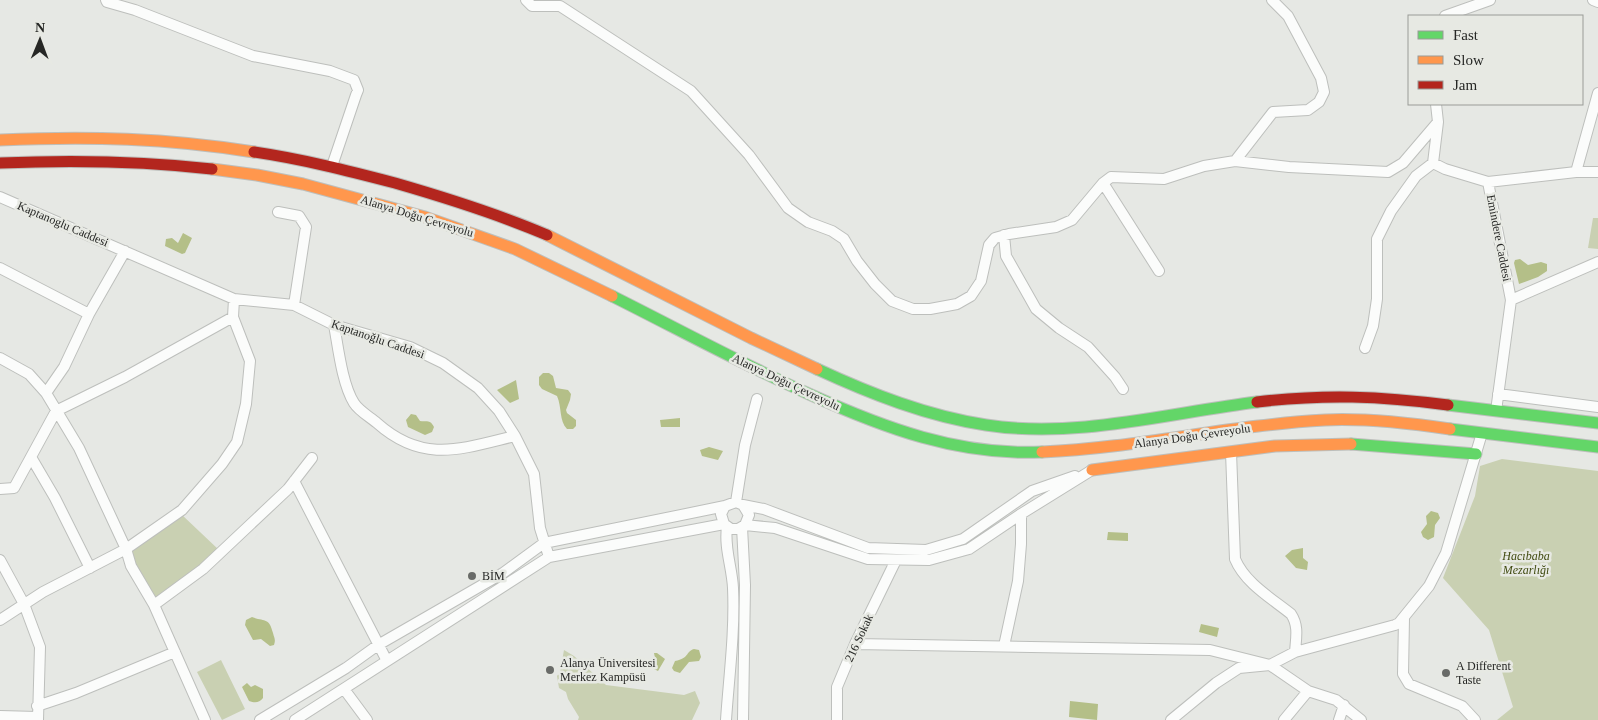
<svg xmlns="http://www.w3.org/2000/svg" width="1598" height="720" font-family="Georgia,serif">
	<rect width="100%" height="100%" fill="#e6e8e4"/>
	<!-- green -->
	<path fill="#c9d0b2" d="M1593 218H1598V249L1588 248Z
		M1502 459 1598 471V720H1497L1513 707 1489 630 1443 578 1475 496 1480 466Z
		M181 514 219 550 154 601 133 565 130 550Z
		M564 650 574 656 606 685 684 695 695 691 700 703 692 720H578L579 717 568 699 566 692 559 688 557 676 560 672Z
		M221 660 245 709 222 720 197 672Z"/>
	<!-- water -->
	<path fill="#b4bf88" d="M183 233 192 238 185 253 182 254 165 246 166 239 172 238 178 243Z
		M1520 259 1528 265 1541 262 1547 264V271L1538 277 1519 284 1514 263 1515 260Z
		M543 373H549L553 376 556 388 568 390 571 394 570 400 566 410 567 413 576 420V426L573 429H567C559 421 562 407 557 396L542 389 539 385V377Z
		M516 380 519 399 510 403 497 390Z
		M411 414 416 415 420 421C427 422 430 419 434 427L432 432 425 435 408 427 406 420Z
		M680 418V427H661L660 420Z
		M709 447 723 451 718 460 702 456 700 450Z
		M1431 511 1438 513 1440 518 1435 525 1434 537 1428 540 1423 537 1421 532 1427 524 1426 516Z
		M1108 532 1128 533V541L1107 540Z
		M1303 548V558L1308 562 1307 570 1296 568 1285 556 1292 550Z
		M252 617C265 622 269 617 273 633 274 638 276 639 274 645L270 646 261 639 253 640 245 625 246 620Z
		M1201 624 1219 628 1217 637 1199 632Z
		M694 649 699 650 701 657 699 661 689 662 680 673 674 671 672 668 675 661C690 658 685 652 694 649Z
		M654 653H657L665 659 658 671 652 668 655 658Z
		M247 683 251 687 255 685 263 689V698C259 703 255 703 249 701L242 687Z
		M1070 701 1098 704 1097 720 1069 717Z"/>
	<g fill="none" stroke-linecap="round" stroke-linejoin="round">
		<!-- street casing -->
		<g stroke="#bdbfbc" stroke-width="12">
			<path id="street" d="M106 0 107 2 135 10 253 56 330 71 354 80 358 90 356 95 332 166
				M526 0 532 6H560L691 91 749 155 788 208 808 222 832 231 844 239 857 261 875 284 892 301 913 309H930L957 304 971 296 981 281 989 245 995 238 1009 234 1056 227 1072 220 1103 183 1111 177 1164 179 1204 166 1235 161 1289 167 1388 172 1403 163 1438 122
				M1593 0 1598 2
				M1445 16 1490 0
				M1598 93 1576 172H1598
				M1436 104 1438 122 1433 163 1445 169 1488 182 1511 300 1496 411
				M1235 161 1273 112 1308 110 1319 102 1324 92 1321 78 1288 16 1272 0
				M1488 182 1576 172
				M1103 183 1159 271
				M0 197 234 299 294 305 334 325 410 347 443 363 478 388 499 411 515 436 534 474 540 528 549 557
				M278 212 299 216 306 227 294 305
				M1004 235 1006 256 1036 309 1059 328 1088 347 1115 377 1123 389
				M0 268 89 314
				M1511 300 1598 262
				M334 325C338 346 342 384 354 403 359 411 370 417 377 423 423 464 461 449 515 436
				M1365 348 1373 326 1377 299V239L1391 211 1416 176 1433 163
				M0 358 29 374 46 393 79 448 126 549 131 566 154 605 205 720
				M46 393 64 367 89 314 125 251
				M1498 394 1598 407
				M1231 452 1235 559C1245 583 1271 598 1291 614 1299 626 1296 638 1295 652
				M31 457 55 498 90 568
				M294 481 387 661
				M0 489 14 488 56 411 125 377 233 317 234 299
				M736 502 745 445 757 399
				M743 505 764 509 868 548 926 550 963 539 1032 491 1075 476
				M745 525 749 515 743 505 736 502 725 506 721 514 724 524 731 529H738L745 525 775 528 868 559 929 560 969 549 1021 514 1092 470
				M742 527 745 585 743 720
				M0 560 24 604 40 647 38 720
				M154 605 203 569 288 489 312 458
				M1404 618 1403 674 1409 684 1462 706 1475 720
				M0 620 43 592 126 549 182 510 222 464 237 442 246 404 250 361 233 317
				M855 644 1210 650 1270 665 1308 691 1336 700 1361 720
				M1004 646 1018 581 1021 544V514
				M344 689 367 720
				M37 706 76 693 175 652
				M0 716 37 717
				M260 720 346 668 378 645 503 573 544 543 725 506
				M295 720 549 557 724 524
				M726 720C729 676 735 632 733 588 732 567 724 548 727 527
				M837 720V687L855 644 896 560
				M1171 720 1216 683 1239 668 1270 665 1295 652 1395 625 1399 623 1429 586 1446 553 1482 433
				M1284 720 1308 691
				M1339 720 1344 705"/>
		</g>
		<!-- fast casing -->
		<g stroke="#bdbfbc" stroke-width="13">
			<path id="fast" d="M612 296C678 329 742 364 809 394 884 428 959 456 1042 452
				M817 369C871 394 927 416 986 425 1076 439 1168 413 1257 402
				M1448 405 1598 423
				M1450 429 1598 447
				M1351 444 1476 454"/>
		</g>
		<!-- slow casing -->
		<g stroke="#bdbfbc" stroke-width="13">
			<path id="slow" d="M0 140C88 136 167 138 254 152
				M212 169 257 175 303 184 425 217 515 249 612 296
				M547 235 751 338 817 369
				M1042 452C1137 448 1230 425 1325 420 1367 418 1409 423 1450 429
				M1092 470 1275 446 1351 444"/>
		</g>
		<!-- jam casing -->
		<g stroke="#bdbfbc" stroke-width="13">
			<path id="jam" d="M254 152C302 159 349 171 395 183 447 198 498 214 547 235
				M0 163C71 160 142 161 212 169
				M1257 402C1325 394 1380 396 1448 405"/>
		</g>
		<!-- street -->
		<use href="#street" stroke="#fbfcfb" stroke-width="10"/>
		<!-- fast -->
		<use href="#fast" stroke="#63d668" stroke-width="11"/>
		<!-- slow -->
		<use href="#slow" stroke="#ff974d" stroke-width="11"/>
		<!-- jam -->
		<use href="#jam" stroke="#b3261e" stroke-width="11"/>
	</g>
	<!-- markers -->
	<g fill="#696b68" stroke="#e7e9e3" stroke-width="2">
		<circle cx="472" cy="576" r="5"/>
		<circle cx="550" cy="670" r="5"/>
		<circle cx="1446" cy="673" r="5"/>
	</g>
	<g text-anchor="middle" stroke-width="5" stroke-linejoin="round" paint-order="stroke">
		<!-- street labels -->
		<g font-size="12" fill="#262725" stroke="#e7e9e3">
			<text transform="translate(417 216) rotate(17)" y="4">Alanya Doğu Çevreyolu</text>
			<text transform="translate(63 224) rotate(23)" y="4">Kaptanoglu Caddesi</text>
			<text transform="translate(1499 238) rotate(79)" y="4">Emindere Caddesi</text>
			<text transform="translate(378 339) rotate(19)" y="4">Kaptanoğlu Caddesi</text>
			<text transform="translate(786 382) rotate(25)" y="4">Alanya Doğu Çevreyolu</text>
			<text transform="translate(1192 436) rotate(-8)" y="4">Alanya Doğu Çevreyolu</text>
			<text transform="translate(859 638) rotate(-65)" y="4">216 Sokak</text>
		</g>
		<!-- park labels -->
		<g font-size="12" font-style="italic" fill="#424c12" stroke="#e7e9e3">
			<text x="1526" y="560">Hacıbaba<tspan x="1526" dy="14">Mezarlığı</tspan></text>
		</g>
		<!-- poi labels -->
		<g font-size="12" fill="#262725" stroke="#e7e9e3" text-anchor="start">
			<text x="482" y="580">BİM</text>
			<text x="560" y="667">Alanya Üniversitesi<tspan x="560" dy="14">Merkez Kampüsü</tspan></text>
			<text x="1456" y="670">A Different<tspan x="1456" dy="14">Taste</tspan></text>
		</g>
	</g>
	<!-- legend -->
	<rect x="1408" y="15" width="175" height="90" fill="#e7e9e3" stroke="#9a9b97"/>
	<rect x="1418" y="31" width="25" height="8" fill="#63d668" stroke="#9a9b97"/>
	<text x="1453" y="40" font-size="15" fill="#262725">Fast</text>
	<rect x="1418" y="56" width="25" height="8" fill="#ff974d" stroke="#9a9b97"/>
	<text x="1453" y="65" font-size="15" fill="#262725">Slow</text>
	<rect x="1418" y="81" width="25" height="8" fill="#b3261e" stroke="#9a9b97"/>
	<text x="1453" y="90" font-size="15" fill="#262725">Jam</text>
	<!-- north arrow -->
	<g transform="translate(40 40) rotate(1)" stroke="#e7e9e3" stroke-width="4" paint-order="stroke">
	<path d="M0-4L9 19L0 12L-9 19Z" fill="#262725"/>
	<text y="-8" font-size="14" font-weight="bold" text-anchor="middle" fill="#262725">N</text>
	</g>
</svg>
